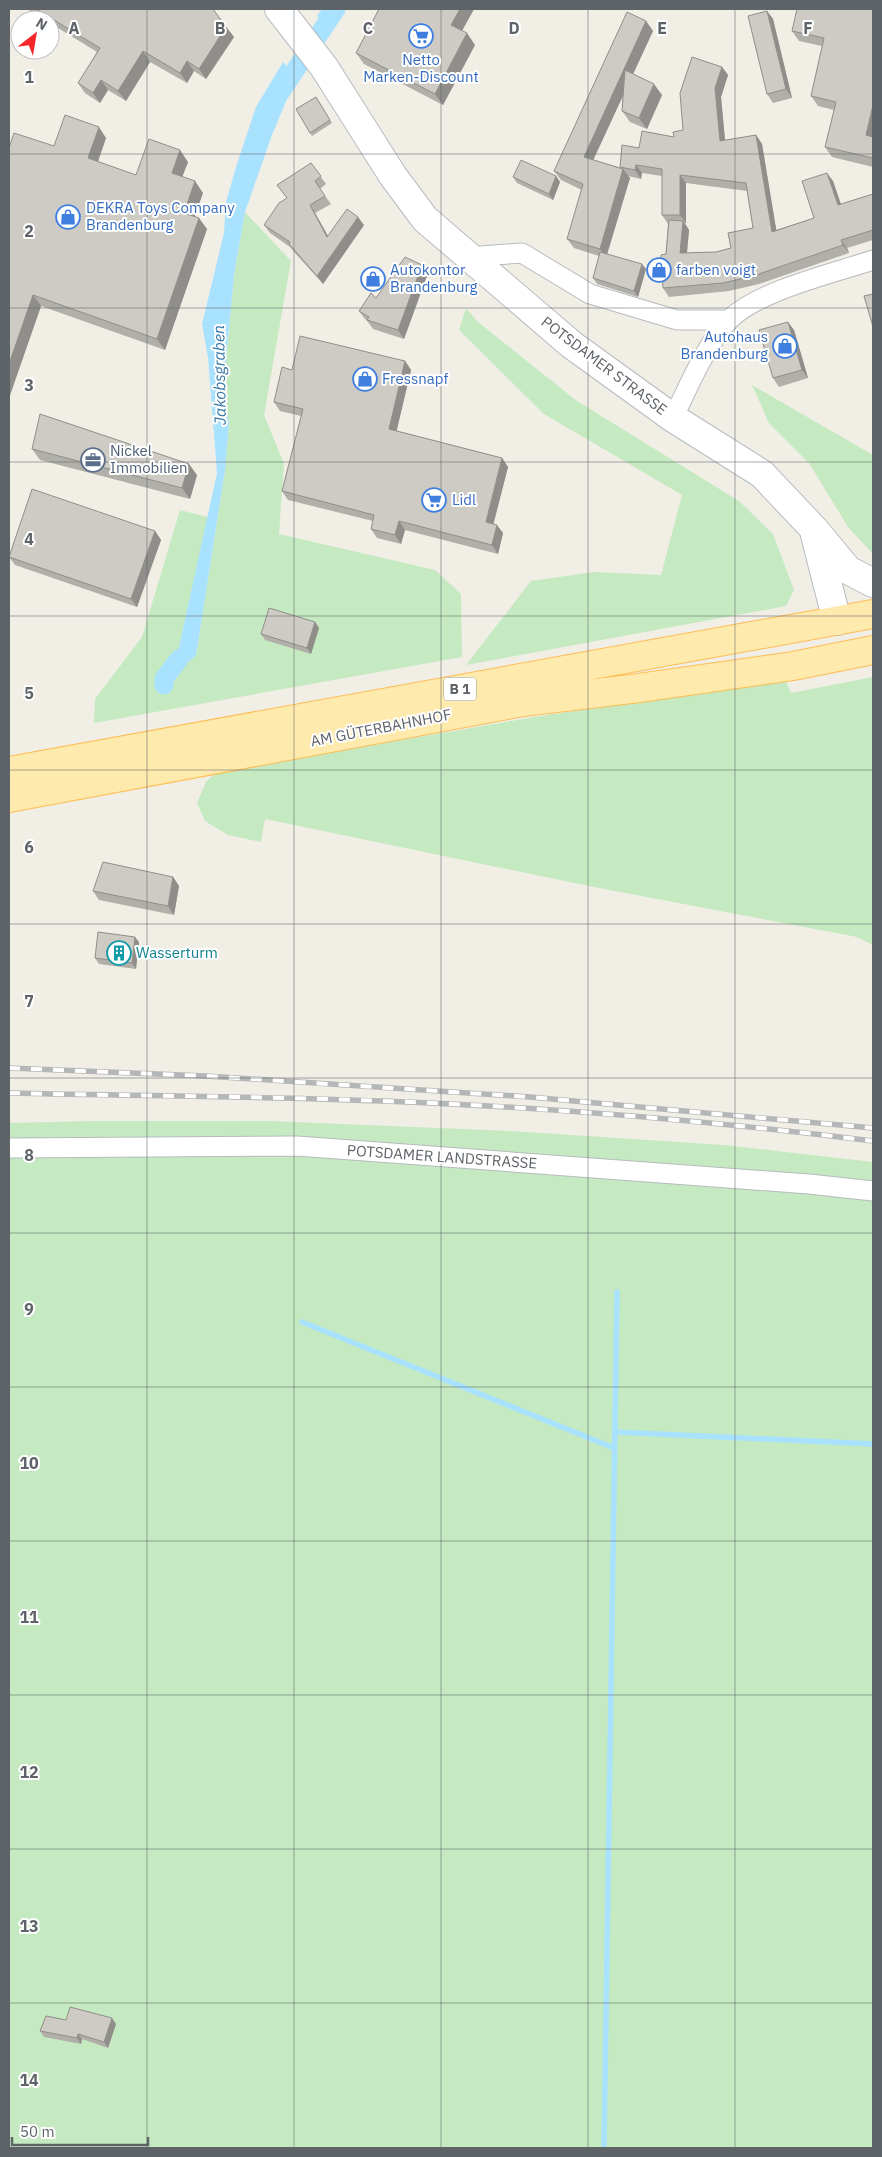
<svg xmlns="http://www.w3.org/2000/svg" width="882" height="2157" font-family="'IBM Plex Sans',sans-serif">
	<rect width="100%" height="100%" fill="#f1eee6"/>
	<!-- green -->
	<path fill="#c5eac1" d="M245 212 291 261 264 415 284 464 279 534 435 570 461 594 462 657 94 723 95 699 142 637 180 510 208 517 179 647 165 678 196 656 225 470 229 424 223 393 234 275Z
		M466 308 478 322 577 401 739 501 773 534 794 590 786 606 466 665 531 581 594 572 661 575 682 495 544 414 459 330Z
		M752 385 873 455V554L848 527 809 463 769 423Z
		M873 677V945L857 937 594 887 265 819 261 842 228 835 205 821 197 803 206 782 217 772 534 717 785 679 791 693Z
		M92 1121H270L511 1131 724 1145 873 1162V2148H9V1123Z"/>
	<!-- water -->
	<path fill="#a8e2ff" d="M322 9H344L331 26 317 16Z
		M283 62 296 77 272 135 245 212 234 275 223 393 229 424 225 470 196 656 164 679 179 647 217 473 208 357 202 324 224 233 226 202 236 167 256 107Z"/>
	<g fill="none" stroke-linecap="round" stroke-linejoin="round">
		<!-- stream -->
		<path stroke="#a8e2ff" stroke-width="5.5" d="M302 1322 614 1448
			M615 1432 873 1444
			M604 2148 617 1292"/>
		<!-- canal -->
		<path stroke="#a8e2ff" stroke-width="19" d="M280 93 336 9
			M164 685V679L179 659"/>
		<!-- street casing -->
		<g stroke="#b7babe" stroke-width="21">
			<path id="street" d="M467 257 522 253 590 294 677 320H728
				M673 418C688 388 707 342 730 319 758 291 834 273 873 260
				M9 1148 297 1146 809 1184 873 1191"/>
		</g>
		<!-- secondary casing -->
		<g stroke="#b7bcc1" stroke-width="30">
			<path id="secondary" d="M279 9 324 67 393 176 425 219 572 345 673 418 762 474 814 529 848 570 873 583
				M815 535 837 621"/>
		</g>
		<!-- primary casing -->
		<g stroke="#fdbd53" stroke-width="30">
			<path id="primary" d="M9 771 873 614
				M9 798 523 702 639 688 793 666 873 650"/>
		</g>
		<!-- street -->
		<use href="#street" stroke="#fff" stroke-width="19"/>
		<!-- secondary -->
		<use href="#secondary" stroke="#fff" stroke-width="28"/>
		<!-- primary -->
		<use href="#primary" stroke="#ffeaad" stroke-width="28"/>
		<!-- rail casing -->
		<g stroke="#b5b6b7" stroke-width="5.5">
			<path id="rail" d="M9 1068 206 1076 530 1097 873 1128
				M9 1093C134 1096 258 1096 383 1101 547 1107 711 1121 873 1141"/>
		</g>
		<!-- rail -->
		<use href="#rail" stroke="#fff" stroke-width="4" stroke-dasharray="11" stroke-linecap="butt"/>
	</g>
	<!-- wall -->
	<path fill="#b1afa9" fill-rule="evenodd" d="M27 9H213L234 37 206 79 194 71 187 83 150 62 126 101 108 90 100 103 85 93 78 83 97 52 50 23V20H45Z
		M379 9H474L462 31 475 45 443 105 364 64 356 53Z
		M873 9V167L832 157 825 147 834 110 818 106 811 96 822 46 799 41 792 31Z
		M767 11 773 19 792 98 773 103 767 94Z
		M646 21 653 31 633 74 662 95 647 129 630 122 622 111 623 95 593 160 621 168 620 167 639 148 674 137 683 130 722 67 728 75 721 97 725 141 756 135 762 144 776 230 814 218 833 181 841 204 873 194V240L847 248 849 253 759 284 729 291 669 297 663 288 668 224 662 215V176L642 173 641 179 628 176 630 178 607 254 646 269 638 297 597 284 593 278 599 256 574 248 567 239 582 190 561 180 554 171ZM686 183 747 191 753 228 731 248 716 252 687 253 689 230 685 223H686Z
		M316 97 332 123 312 136 296 109Z
		M106 138 98 162 136 175 188 162 182 177 203 193 194 216 207 229 165 350 41 306 9 398V148L54 146Z
		M311 163 326 184 320 189 331 204 315 213 328 236 364 225 323 284 295 253 290 247 270 233 264 225 287 198Z
		M556 176 560 182 553 200 517 183 513 177Z
		M422 265 428 273 404 339 373 329 368 322 365 319 359 311Z
		M794 330 808 378 779 387 773 378Z
		M405 361 411 370 396 431 502 458 508 467 493 524 503 533 498 554 405 530 401 544 377 538 371 529 373 521 288 500 282 491 301 416 280 411 274 402 292 370Z
		M32 449 197 475 190 499 40 460Z
		M155 531 161 540 137 607 15 565 9 557Z
		M315 622 319 628 311 654 265 640 261 634Z
		M173 877 179 886 174 915 99 900 93 891Z
		M139 942 136 969 99 964 95 958Z
		M66 2020 116 2024 108 2048 82 2039 81 2044 44 2037 40 2031Z"/>
	<!-- shaded-wall -->
	<path fill="#908e8a" d="M460 9H474L459 36 451 25Z
		M767 11 773 19 792 98 786 89Z
		M646 21 653 31 590 167 584 157Z
		M226 27 234 37 206 79 199 69Z
		M467 33 475 45 443 105 435 94Z
		M143 51 150 62 126 101 118 91Z
		M187 61 194 71 187 83 180 73Z
		M722 67 728 75 721 97 726 150 720 141 715 88Z
		M101 80 108 90 100 103 93 93Z
		M654 84 662 95 647 129 639 118Z
		M873 105V145L866 135Z
		M99 127 106 138 95 169 88 158Z
		M756 135 762 144 778 240 772 232Z
		M180 150 188 162 179 185 172 173Z
		M636 165 642 173 641 179 635 170Z
		M623 169 630 178 606 258 600 249Z
		M827 173 833 181 844 214 838 205Z
		M680 175 686 183V223L680 215Z
		M556 176 560 182 553 200 549 194Z
		M195 181 203 193 192 224 184 213Z
		M310 205 315 213 333 245 327 237Z
		M358 217 364 225 323 284 317 276Z
		M199 218 207 229 165 350 157 339Z
		M683 221 689 230 686 262 680 253Z
		M841 240 847 248 849 253 843 245Z
		M642 264 646 269 638 297 634 291Z
		M422 265 428 273 404 339 398 330Z
		M33 295 41 306 9 398V364Z
		M788 322 794 330 808 378 802 370Z
		M405 361 411 370 395 438 389 429Z
		M502 458 508 467 492 530 486 522Z
		M189 464 197 475 190 499 182 488Z
		M399 521 405 530 401 544 395 535Z
		M497 525 503 533 498 554 492 545Z
		M155 531 161 540 137 607 131 599Z
		M315 622 319 628 311 654 307 648Z
		M173 877 179 886 174 915 168 906Z
		M135 937 139 942 136 969 132 963Z
		M112 2018 116 2024 108 2048 104 2042Z
		M78 2034 82 2039 81 2044 77 2038Z"/>
	<!-- building -->
	<path fill="#cecbc5" stroke="#908e8a" d="M36 9H213L226 27 199 69 187 61 180 73 143 51 118 91 101 80 93 93 78 83 100 48Z
		M379 9H460L451 25 467 33 435 94 356 53Z
		M797 9H873V105L866 135 873 137V158L825 147 836 102 811 96 824 38 792 31Z
		M767 11 786 89 767 94 748 16Z
		M627 12 646 21 584 157 623 169 600 249 567 239 583 184 554 171Z
		M692 57 722 67 715 88 720 141 756 135 772 232 814 218 802 181 827 173 838 205 873 194V230L841 240 843 245 753 276 723 283 663 288 661 255 666 254 669 220 683 221 680 253 716 252 731 248 728 233 753 228 746 183 680 175V215H662V169L636 165 635 170 620 167 622 145 639 148 642 131 674 137 673 132 683 130 680 93Z
		M625 70 654 84 639 118 622 111Z
		M316 97 330 120 310 133 296 109Z
		M65 115 99 127 88 158 136 175 149 139 180 150 172 173 195 181 184 213 199 218 157 339 33 295 9 364V148L14 133 54 146Z
		M521 160 556 176 549 194 513 177Z
		M311 163 321 176 315 181 325 196 310 205 327 237 347 209 358 217 317 276 289 244 290 242 264 225 279 203 287 198 277 185Z
		M600 252 642 264 634 291 593 278Z
		M405 257 422 265 398 330 367 320 369 317 359 311 371 293 376 298Z
		M873 294V327L864 296Z
		M788 322 802 370 773 378 759 330Z
		M300 336 405 361 389 429 502 458 486 522 497 525 492 545 399 521 395 535 371 529 374 515 282 491 303 409 274 402 282 367 292 370Z
		M40 414 189 464 182 488 32 449Z
		M32 489 155 531 131 599 9 557Z
		M269 608 315 622 307 648 261 634Z
		M103 862 173 877 168 906 93 891Z
		M98 932 135 937 132 963 95 958Z
		M70 2007 112 2018 104 2042 78 2034 77 2038 40 2031 46 2016 66 2020Z"/>
	<!-- grid -->
	<path fill="none" stroke="#5e6368" stroke-width="1" stroke-opacity="0.55" d="M147 9V2148M294 9V2148M441 9V2148M588 9V2148M735 9V2148M9 154H873M9 308H873M9 462H873M9 616H873M9 770H873M9 924H873M9 1078H873M9 1233H873M9 1387H873M9 1541H873M9 1695H873M9 1849H873M9 2003H873"/>
	<!-- icons -->
	<defs>
		<g id="supermarket-ring" transform="scale(1.25)"><circle r="9.5" fill="#fff" stroke="#3f7fe0" stroke-width="1.5"/><path d="M-6-5.5h2.5l.6 2H6L4.5 2H-2.5L-4.4-4H-6ZM-1.5 3.2a1.3 1.3 0 1 0 .1 0ZM3 3.2a1.3 1.3 0 1 0 .1 0Z" fill="#3f7fe0"/></g>
		<g id="shop-ring" transform="scale(1.25)"><circle r="9.5" fill="#fff" stroke="#3f7fe0" stroke-width="1.5"/><path d="M-5-2.5h2.3a2.7 3.5 0 0 1 5.4 0H5L5.5 6h-11ZM-1.5-2.5h3a1.5 2.3 0 0 0-3 0Z" fill="#3f7fe0"/></g>
		<g id="office-ring" transform="scale(1.25)"><circle r="9.5" fill="#fff" stroke="#5c6f8a" stroke-width="1.5"/><path d="M-6-3h4V-5.5h4V-3h4V5H-6ZM-1-4.5V-3h2v-1.5ZM-6 0V1H6V0Z" fill="#5c6f8a"/></g>
		<g id="building-ring" transform="scale(1.25)"><circle r="9.5" fill="#fff" stroke="#0f9aa8" stroke-width="1.5"/><path d="M-4-6H4V6H1V3H-1V6H-4ZM-2.5-4.3h1.7v1.8h-1.7ZM.8-4.3h1.7v1.8H.8ZM-2.5-1h1.7V.8h-1.7ZM.8-1h1.7V.8H.8Z" fill="#0f9aa8"/></g>
	</defs>
	<g fill-rule="evenodd">
		<use href="#supermarket-ring" x="421" y="36"/>
		<use href="#shop-ring" x="68" y="217"/>
		<use href="#shop-ring" x="659" y="270"/>
		<use href="#shop-ring" x="373" y="279"/>
		<use href="#shop-ring" x="785" y="346"/>
		<use href="#shop-ring" x="365" y="379"/>
		<use href="#office-ring" x="93" y="460"/>
		<use href="#supermarket-ring" x="434" y="500"/>
		<use href="#building-ring" x="119" y="953"/>
	</g>
	<g text-anchor="middle" stroke-width="4" stroke-linejoin="round" paint-order="stroke">
		<!-- shield labels -->
		<rect fill="#fff" stroke="#8e9295" stroke-width="1" x="444" y="677.5" width="32" height="23" rx="4"/>
		<g font-size="14" font-weight="bold" fill="#5e6368">
			<text x="460" y="694">B 1</text>
		</g>
		<!-- shop labels -->
		<g font-size="15" fill="#366cbe" stroke="#fff" text-anchor="start">
			<text x="421" y="65" text-anchor="middle">Netto<tspan x="421" dy="17">Marken-Discount</tspan></text>
			<text x="86" y="213">DEKRA Toys Company<tspan x="86" dy="17">Brandenburg</tspan></text>
			<text x="390" y="275">Autokontor<tspan x="390" dy="17">Brandenburg</tspan></text>
			<text x="676" y="275">farben voigt</text>
			<text x="768" y="342" text-anchor="end">Autohaus<tspan x="768" dy="17">Brandenburg</tspan></text>
			<text x="382" y="384">Fressnapf</text>
			<text x="452" y="505">Lidl</text>
		</g>
		<!-- street labels -->
		<g font-size="15" fill="#5e6368" stroke="#fff">
			<text transform="translate(604 366) rotate(37)" y="5">POTSDAMER STRASSE</text>
			<text transform="translate(381 728) rotate(-11)" y="5">AM GÜTERBAHNHOF</text>
			<text transform="translate(442 1157) rotate(4)" y="5">POTSDAMER LANDSTRASSE</text>
		</g>
		<!-- service labels -->
		<g font-size="15" fill="#4e5e75" stroke="#fff" text-anchor="start">
			<text x="110" y="456">Nickel<tspan x="110" dy="17">Immobilien</tspan></text>
		</g>
		<!-- culture labels -->
		<g font-size="15" fill="#0d838f" stroke="#fff" text-anchor="start">
			<text x="136" y="958">Wasserturm</text>
		</g>
		<!-- water labels -->
		<g font-size="16" font-style="italic" fill="#3779a8" stroke="#fff">
			<text transform="translate(219 375) rotate(-91)" y="6">Jakobsgraben</text>
		</g>
	</g>
	<g font-size="16" text-anchor="middle" font-weight="bold" fill="#5e6368" stroke="#fff" stroke-width="4" stroke-linejoin="round" paint-order="stroke">
		<text x="74" y="34">A</text>
		<text x="220" y="34">B</text>
		<text x="368" y="34">C</text>
		<text x="514" y="34">D</text>
		<text x="662" y="34">E</text>
		<text x="808" y="34">F</text>
		<text x="29" y="83">1</text>
		<text x="29" y="237">2</text>
		<text x="29" y="391">3</text>
		<text x="29" y="545">4</text>
		<text x="29" y="699">5</text>
		<text x="29" y="853">6</text>
		<text x="29" y="1007">7</text>
		<text x="29" y="1161">8</text>
		<text x="29" y="1315">9</text>
		<text x="29" y="1469">10</text>
		<text x="29" y="1623">11</text>
		<text x="29" y="1778">12</text>
		<text x="29" y="1932">13</text>
		<text x="29" y="2086">14</text>
	</g>
	<!-- border -->
	<rect width="882" height="2157" fill="none" stroke="#5e6368" stroke-width="20"/>
	<!-- north arrow -->
	<g transform="translate(35 35) rotate(31)"><circle r="24" fill="#ffffff" stroke="#bfc1c3"/>
	<path d="M0-4L9 19L0 12L-9 19Z" fill="#f7262a"/>
	<text y="-8" font-size="14" font-weight="bold" text-anchor="middle" fill="#5e6368">N</text>
	</g>
	<!-- scale -->
	<path d="M12 2137v8h136v-8" fill="none" stroke="#5e6368" stroke-width="2.5"/>
	<text x="20" y="2137" font-size="15" fill="#5e6368" stroke="#ffffff" stroke-width="4" paint-order="stroke">50 m</text>
</svg>
